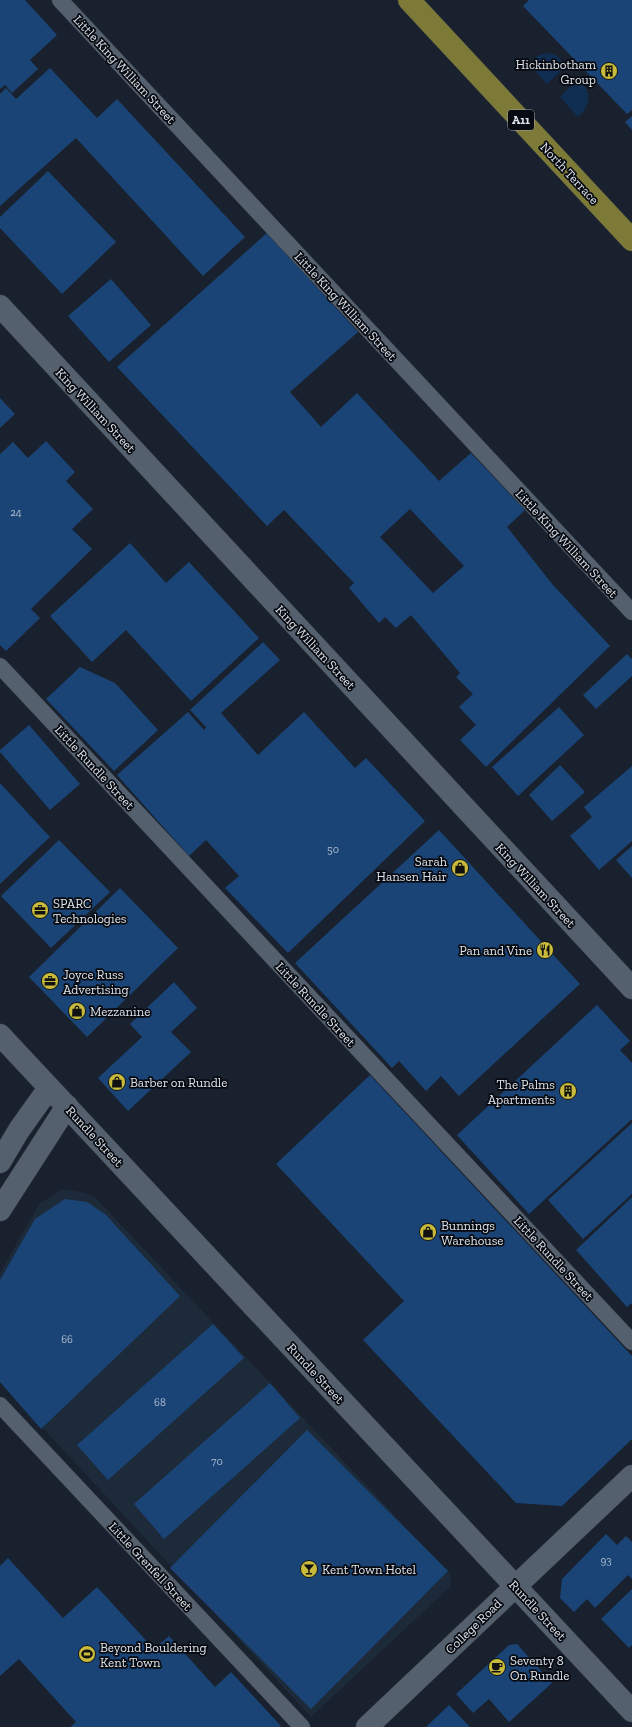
<svg xmlns="http://www.w3.org/2000/svg" width="632" height="1727" font-family="'Zilla Slab',serif">
	<rect width="100%" height="100%" fill="#18212d"/>
	<!-- built -->
	<path fill="#1d2a3a" d="M62 1189 86 1193 97 1199 450 1574 451 1586 311 1717 0 1382V1273L39 1204Z"/>
	<!-- green -->
	<path fill="#102d52" d="M550 53 557 56 566 66 547 84 529 64 539 55Z
		M578 79C592 92 592 104 578 117L560 97Z"/>
	<!-- building -->
	<path fill="#1b4476" fill-rule="evenodd" d="M0 0H25L57 35 30 60 38 69 12 93 5 85 0 89Z
		M529 0H632V110L627 114 523 6Z
		M50 68 97 118 117 99 245 237 203 276 76 138 0 206V94L6 88 16 99Z
		M632 116V130L625 122Z
		M48 171 116 242 62 294 0 228V217Z
		M267 233 358 332 290 392 321 427 357 393 439 481 471 453 525 510 507 527 553 585 610 646 486 767 460 740 476 725 459 707 473 694 456 677 460 673 411 615 396 628 385 617 379 623 349 588 354 583 284 510 267 526 117 367ZM410 509 464 566 433 593 380 537Z
		M111 279 151 325 109 362 68 316Z
		M0 398 15 414 0 428Z
		M46 441 75 472 66 481 93 509 72 529 92 549 31 609 40 618 6 651 0 645V454L13 442 28 458Z
		M130 543 166 583 189 562 259 638 191 701 126 630 92 662 50 616Z
		M263 642 280 660 221 713 258 755 304 712 355 768 366 758 425 821 288 953 225 888 239 876 206 840 189 856 117 775 188 712 204 730 206 727 190 710Z
		M627 654 632 659V676L596 709 583 695Z
		M80 667 115 683 158 730 114 771 46 699Z
		M559 707 584 735 518 796 492 767Z
		M29 725 80 784 50 810 0 752V750Z
		M560 765 585 792 552 821 529 795Z
		M632 766V841L599 870 570 836 592 817 584 807Z
		M0 783 50 837 0 884Z
		M439 830 580 984 459 1096 441 1076 426 1091 399 1061 392 1068 295 963Z
		M59 840 110 892 51 948 1 896Z
		M632 846V878L616 860Z
		M120 888 178 948 87 1037 29 977Z
		M174 982 197 1008 171 1032 191 1052 128 1111 98 1078 142 1037 130 1024Z
		M597 1005 630 1041 620 1050 632 1063V1119L529 1214 457 1135Z
		M370 1075 632 1356V1439L562 1506 516 1503 363 1340 404 1301 276 1164Z
		M632 1123V1194L583 1239 548 1200Z
		M632 1197V1303L627 1307 576 1250Z
		M65 1199 87 1202 105 1214 180 1296 41 1429 0 1382V1280L35 1219Z
		M213 1324 244 1358 108 1480 77 1445Z
		M270 1383 300 1418 164 1539 134 1504Z
		M307 1430 448 1571 311 1709 170 1568Z
		M606 1534 617 1545 626 1536 632 1542V1579L628 1575 595 1608 587 1599 574 1612 560 1598 562 1579Z
		M8 1558 63 1618 97 1587 154 1649 169 1636 215 1687 231 1672 281 1726 279 1727H70L76 1722 19 1659 0 1676V1566Z
		M632 1589V1645L629 1648 601 1619Z
		M517 1644 552 1683 509 1722 489 1699 473 1713 456 1694 509 1645Z
		M449 1705 470 1727H426Z"/>
	<g fill="none" stroke-linecap="round" stroke-linejoin="round">
		<!-- lane casing -->
		<g stroke="#343a44" stroke-width="17">
			<path id="lane" d="M60 0 632 612
				M0 666 632 1342
				M0 1405 302 1727"/>
		</g>
		<!-- street casing -->
		<g stroke="#343a44" stroke-width="23">
			<path id="street" d="M0 306 632 988
				M367 1727 632 1476"/>
		</g>
		<!-- secondary casing -->
		<g stroke="#343a44" stroke-width="23">
			<path id="secondary" d="M0 1035 632 1711
				M0 1162 19 1130 49 1088
				M0 1210 67 1106"/>
		</g>
		<!-- primary casing -->
		<g stroke="#343a44" stroke-width="23">
			<path id="primary" d="M409 0 632 240"/>
		</g>
		<!-- lane -->
		<use href="#lane" stroke="#55606e" stroke-width="16"/>
		<!-- street -->
		<use href="#street" stroke="#55606e" stroke-width="22"/>
		<!-- secondary -->
		<use href="#secondary" stroke="#55606e" stroke-width="22"/>
		<!-- primary -->
		<use href="#primary" stroke="#7d7a37" stroke-width="22"/>
	</g>
	<!-- icons -->
	<defs>
		<g id="building-disc" transform="scale(0.9)"><circle r="9.5" fill="#c8bb3b" stroke="#070a10"/><path d="M-4-6H4V6H1V3H-1V6H-4ZM-2.5-4.3h1.7v1.8h-1.7ZM.8-4.3h1.7v1.8H.8ZM-2.5-1h1.7V.8h-1.7ZM.8-1h1.7V.8H.8Z" fill="#111"/></g>
		<g id="shop-disc" transform="scale(0.9)"><circle r="9.5" fill="#c8bb3b" stroke="#070a10"/><path d="M-5-2.5h2.3a2.7 3.5 0 0 1 5.4 0H5L5.5 6h-11ZM-1.5-2.5h3a1.5 2.3 0 0 0-3 0Z" fill="#111"/></g>
		<g id="office-disc" transform="scale(0.9)"><circle r="9.5" fill="#c8bb3b" stroke="#070a10"/><path d="M-6-3h4V-5.5h4V-3h4V5H-6ZM-1-4.5V-3h2v-1.5ZM-6 0V1H6V0Z" fill="#111"/></g>
		<g id="restaurant-disc" transform="scale(0.9)"><circle r="9.5" fill="#c8bb3b" stroke="#070a10"/><path d="M-5-6h1v4h1v-4h1v4h1v-4h1v5L-1.5 .5V6h-2V.5L-5-1ZM5-6V6H3V1.5H1.5Q1.5-4 5-6Z" fill="#111"/></g>
		<g id="bar-disc" transform="scale(0.9)"><circle r="9.5" fill="#c8bb3b" stroke="#070a10"/><path d="M-6-5H6L.8 .8V4.5H3.5V6h-7V4.5H-.8V.8Z" fill="#111"/></g>
		<g id="stadium-disc" transform="scale(0.9)"><circle r="9.5" fill="#c8bb3b" stroke="#070a10"/><path d="M0-5a6.5 5 0 1 0 0 10a6.5 5 0 1 0 0-10ZM-3.5-1.8h7v3.6h-7Z" fill="#111"/></g>
		<g id="cafe-disc" transform="scale(0.9)"><circle r="9.5" fill="#c8bb3b" stroke="#070a10"/><path d="M-5.5-4.5H6V0H3Q3 3.5 0 3.5H-2.5Q-5.5 3.5-5.5 0ZM3-3.2v2h1.7v-2ZM-6 4.5H4V6H-6Z" fill="#111"/></g>
	</defs>
	<g fill-rule="evenodd">
		<use href="#building-disc" x="609" y="71"/>
		<use href="#shop-disc" x="460" y="868"/>
		<use href="#office-disc" x="40" y="910"/>
		<use href="#restaurant-disc" x="545" y="950"/>
		<use href="#office-disc" x="50" y="981"/>
		<use href="#shop-disc" x="77" y="1011"/>
		<use href="#shop-disc" x="117" y="1082"/>
		<use href="#building-disc" x="568" y="1091"/>
		<use href="#shop-disc" x="428" y="1232"/>
		<use href="#bar-disc" x="309" y="1569"/>
		<use href="#stadium-disc" x="87" y="1654"/>
		<use href="#cafe-disc" x="497" y="1667"/>
	</g>
	<g text-anchor="middle" stroke-width="3.5" stroke-linejoin="round" paint-order="stroke">
		<!-- number labels -->
		<g font-size="11" fill="#acbbce">
			<text x="16" y="516">24</text>
			<text x="333" y="853">50</text>
			<text x="67" y="1343">66</text>
			<text x="160" y="1406">68</text>
			<text x="217" y="1465">70</text>
			<text x="606" y="1564">93</text>
		</g>
		<!-- shield labels -->
		<rect fill="#070a10" stroke="#9da2a9" stroke-width="1" x="508" y="110" width="26" height="20" rx="3"/>
		<g font-size="12" font-weight="bold" fill="#dde3eb">
			<text x="521" y="124">A11</text>
		</g>
		<!-- poi labels -->
		<g font-size="13" fill="#dde3eb" stroke="#070a10" text-anchor="start">
			<text x="596" y="69" text-anchor="end">Hickinbotham<tspan x="596" dy="15">Group</tspan></text>
			<text x="447" y="866" text-anchor="end">Sarah<tspan x="447" dy="15">Hansen Hair</tspan></text>
			<text x="53" y="908">SPARC<tspan x="53" dy="15">Technologies</tspan></text>
			<text x="532" y="955" text-anchor="end">Pan and Vine</text>
			<text x="63" y="979">Joyce Russ<tspan x="63" dy="15">Advertising</tspan></text>
			<text x="90" y="1016">Mezzanine</text>
			<text x="130" y="1087">Barber on Rundle</text>
			<text x="555" y="1089" text-anchor="end">The Palms<tspan x="555" dy="15">Apartments</tspan></text>
			<text x="441" y="1230">Bunnings<tspan x="441" dy="15">Warehouse</tspan></text>
			<text x="322" y="1574">Kent Town Hotel</text>
			<text x="100" y="1652">Beyond Bouldering<tspan x="100" dy="15">Kent Town</tspan></text>
			<text x="510" y="1665">Seventy 8<tspan x="510" dy="15">On Rundle</tspan></text>
		</g>
		<!-- street labels -->
		<g font-size="13" fill="#dde3eb" stroke="#070a10">
			<text transform="translate(125 69) rotate(47)" y="5">Little King William Street</text>
			<text transform="translate(570 173) rotate(47)" y="5">North Terrace</text>
			<text transform="translate(346 306) rotate(47)" y="5">Little King William Street</text>
			<text transform="translate(96 410) rotate(47)" y="5">King William Street</text>
			<text transform="translate(567 543) rotate(47)" y="5">Little King William Street</text>
			<text transform="translate(316 647) rotate(47)" y="5">King William Street</text>
			<text transform="translate(95 767) rotate(47)" y="5">Little Rundle Street</text>
			<text transform="translate(536 885) rotate(47)" y="5">King William Street</text>
			<text transform="translate(316 1004) rotate(47)" y="5">Little Rundle Street</text>
			<text transform="translate(95 1136) rotate(47)" y="5">Rundle Street</text>
			<text transform="translate(554 1258) rotate(47)" y="5">Little Rundle Street</text>
			<text transform="translate(316 1373) rotate(47)" y="5">Rundle Street</text>
			<text transform="translate(151 1566) rotate(47)" y="5">Little Grenfell Street</text>
			<text transform="translate(538 1610) rotate(47)" y="5">Rundle Street</text>
			<text transform="translate(473 1626) rotate(-44)" y="5">College Road</text>
		</g>
	</g>
</svg>
